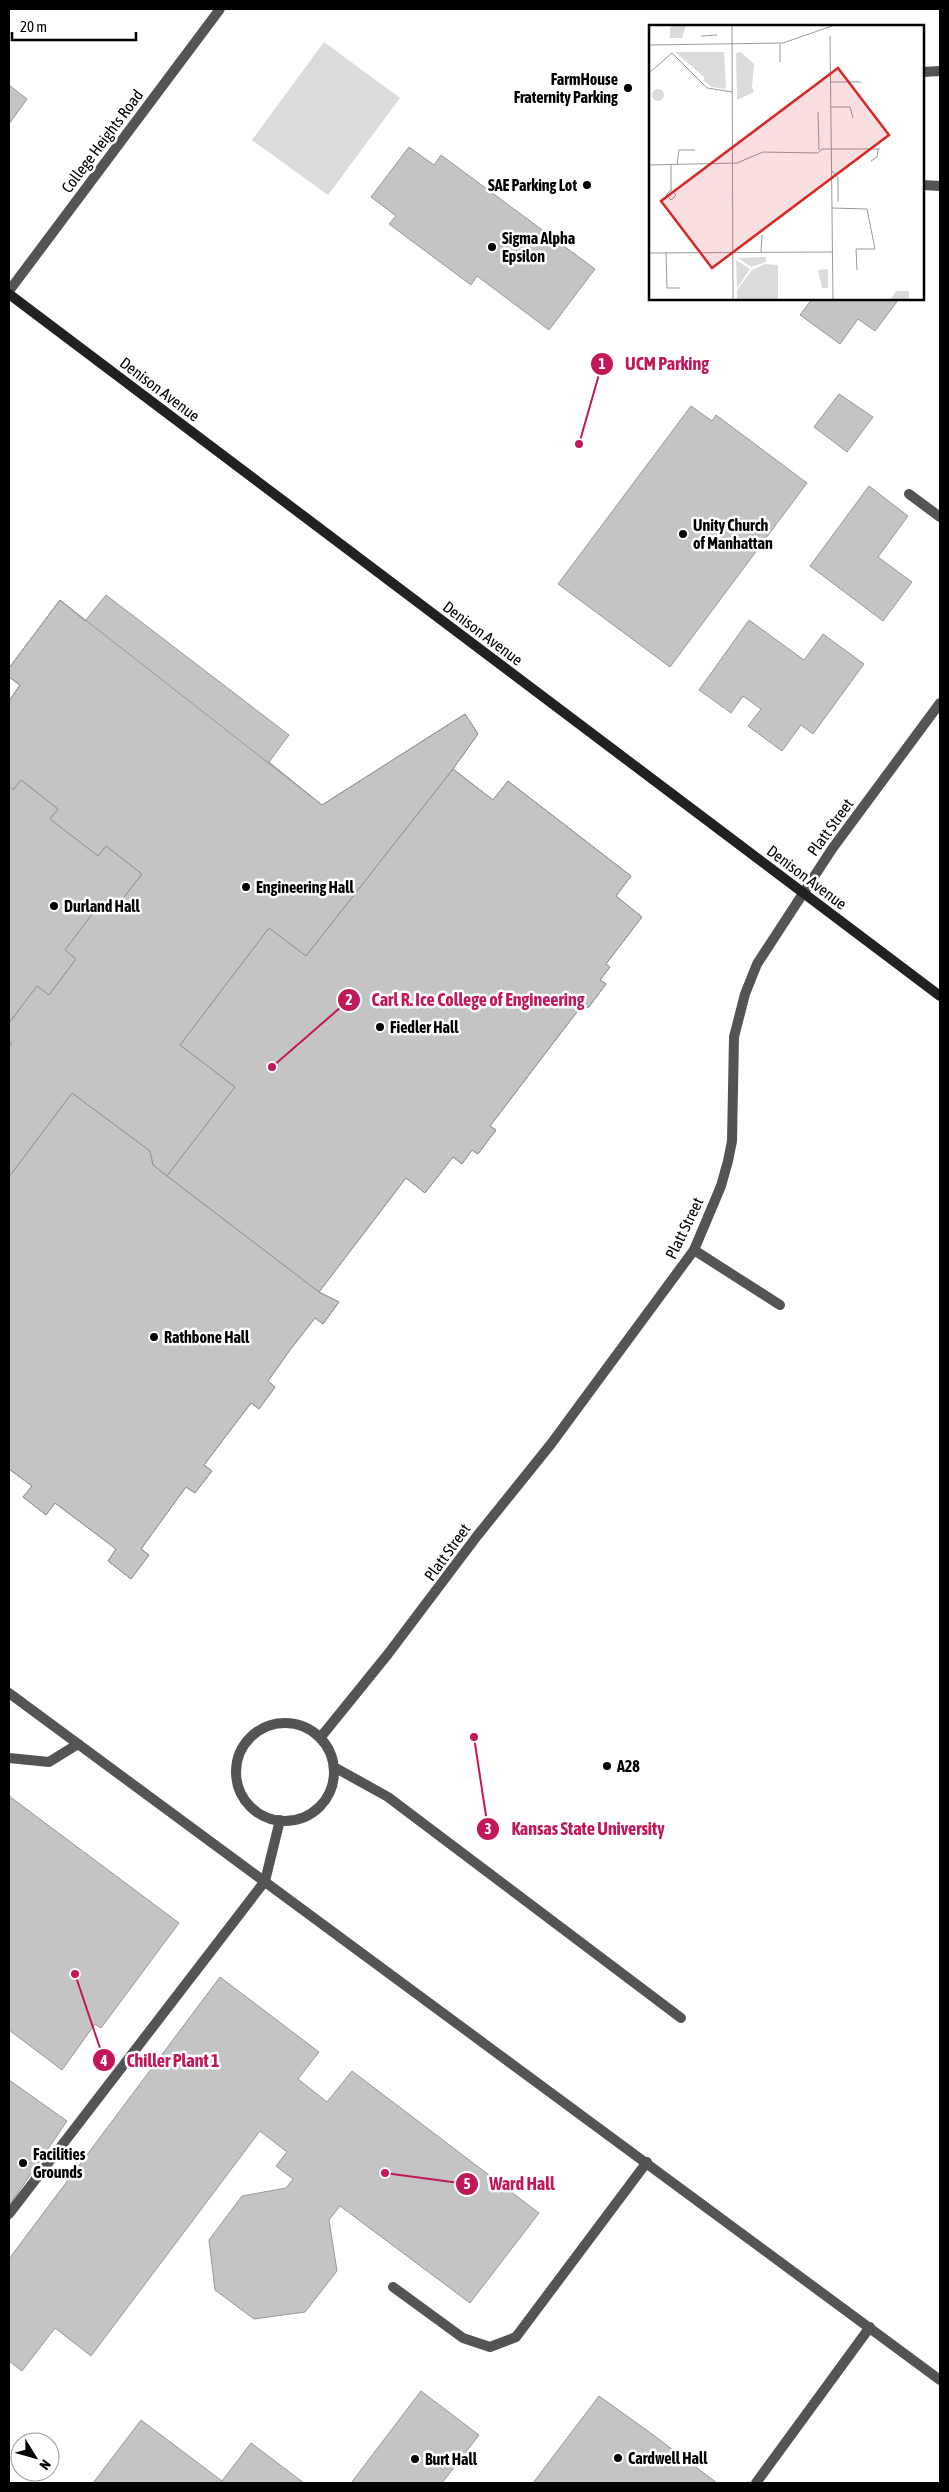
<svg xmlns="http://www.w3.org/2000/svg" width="949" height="2492" font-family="'Asap Condensed',sans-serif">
	<rect width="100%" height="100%" fill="#fff"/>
	<!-- green -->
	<path fill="#dbdbdb" d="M324 42 400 98 328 195 252 140Z"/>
	<!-- building -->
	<path fill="#c4c4c4" stroke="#989898" d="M9 85 27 99 9 124Z
		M409 147 434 165 441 155 595 269 549 330 477 276 471 285 389 224 396 216 371 197Z
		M812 299H899L875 331 858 319 840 344 800 315Z
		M839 394 873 417 847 452 814 427Z
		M691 406 712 421 716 415 807 483 670 667 558 584Z
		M869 486 908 516 878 557 912 582 883 621 810 566Z
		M106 595 289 735 269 762 322 805 465 714 478 734 453 769 493 800 508 781 631 876 616 896 642 917 606 964 610 967 600 980 606 984 588 1008 583 1004 490 1126 496 1130 478 1154 472 1150 462 1164 453 1157 425 1193 406 1178 319 1292 339 1302 323 1324 315 1318 290 1350 268 1381 275 1387 259 1409 251 1403 204 1465 212 1471 195 1493 186 1487 141 1549 149 1555 131 1579 108 1561 116 1549 55 1503 46 1515 23 1497 32 1486 9 1469V701L20 685 9 677V668L60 600 85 621Z
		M60 600 322 805 465 714 478 734 453 769 306 956 269 928 180 1045 235 1087 167 1176 153 1165 150 1151 72 1093 9 1177V1047L12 1043 9 1041V1023L37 986 49 995 76 959 65 950 102 901 114 910 142 874 106 846 98 856 50 819 58 809 21 780 13 790 9 786V701L20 685 9 677V668Z
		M749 620 804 660 823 634 864 664 813 734 801 725 782 751 748 726 761 709 743 696 731 713 699 690Z
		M453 769 493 800 508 781 631 876 616 896 642 917 606 964 610 967 600 980 606 984 588 1008 583 1004 490 1126 496 1130 478 1154 472 1150 462 1164 453 1157 425 1193 406 1178 319 1292 167 1176 235 1087 180 1045 269 928 306 956Z
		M21 780 58 809 50 819 98 856 106 846 142 874 114 910 102 901 65 950 76 959 49 995 37 986 9 1023V786L13 790Z
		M72 1093 150 1151 153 1165 167 1176 319 1292 339 1302 323 1324 315 1318 290 1350 268 1381 275 1387 259 1409 251 1403 204 1465 212 1471 195 1493 186 1487 141 1549 149 1555 131 1579 108 1561 116 1549 55 1503 46 1515 23 1497 32 1486 9 1469V1177Z
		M9 1796 179 1923 101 2028 95 2024 62 2070 9 2030Z
		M220 1977 319 2052 298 2079 327 2102 352 2071 539 2213 470 2303 340 2206 329 2220 337 2271 305 2312 254 2319 215 2290 209 2240 242 2196 286 2188 293 2179 276 2166 287 2152 260 2131 91 2356 55 2328 22 2371 9 2361V2259Z
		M9 2080 67 2121 9 2206Z
		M421 2391 479 2435 442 2483H351Z
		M599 2396 652 2434 717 2483H533Z
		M141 2420 222 2481 251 2443 304 2483H93Z"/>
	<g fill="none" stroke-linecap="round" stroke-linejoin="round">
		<!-- lane -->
		<path stroke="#545454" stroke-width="10" d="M909 494 940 517
			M694 1250 780 1305
			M236 1772a49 49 0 1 1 98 0a49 49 0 1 1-98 0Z
			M9 1758 49 1762 78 1744
			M334 1767 388 1797 681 2018
			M9 2214 265 1881 280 1820
			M393 2287 463 2338 490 2347 516 2337 647 2162
			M756 2483 870 2327"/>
		<!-- street -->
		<path stroke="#545454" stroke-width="10" d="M923 72 940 71
			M923 185 940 186
			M9 291 220 9
			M9 1693 940 2380
			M320 1738 388 1654 477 1536 551 1444 694 1250 721 1186 728 1161 732 1141 734 1037 745 994 757 964 832 849 940 703"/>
		<!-- secondary -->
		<path stroke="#212121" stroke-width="10" d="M9 294 940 996"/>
	</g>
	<!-- markers -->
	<g fill="#000" stroke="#fff" stroke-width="2">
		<circle cx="628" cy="88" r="5"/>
		<circle cx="587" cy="185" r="5"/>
		<circle cx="492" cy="247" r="5"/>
		<circle cx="683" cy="534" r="5"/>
		<circle cx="246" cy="887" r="5"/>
		<circle cx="54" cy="906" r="5"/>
		<circle cx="380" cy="1027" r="5"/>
		<circle cx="154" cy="1337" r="5"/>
		<circle cx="607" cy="1766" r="5"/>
		<circle cx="23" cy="2163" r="5"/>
		<circle cx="618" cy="2458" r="5"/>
		<circle cx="415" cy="2459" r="5"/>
	</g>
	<g text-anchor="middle" stroke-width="5" stroke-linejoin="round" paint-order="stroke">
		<!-- poi labels -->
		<g font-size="16" font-weight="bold" fill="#000" stroke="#fff" text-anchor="start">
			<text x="618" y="85" text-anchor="end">FarmHouse<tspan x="618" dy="18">Fraternity Parking</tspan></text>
			<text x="577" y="191" text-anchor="end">SAE Parking Lot</text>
			<text x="502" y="244">Sigma Alpha<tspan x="502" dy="18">Epsilon</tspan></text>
			<text x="693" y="531">Unity Church<tspan x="693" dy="18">of Manhattan</tspan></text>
			<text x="256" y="893">Engineering Hall</text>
			<text x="64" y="912">Durland Hall</text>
			<text x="390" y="1033">Fiedler Hall</text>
			<text x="164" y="1343">Rathbone Hall</text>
			<text x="617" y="1772">A28</text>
			<text x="33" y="2160">Facilities<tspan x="33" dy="18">Grounds</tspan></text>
			<text x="628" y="2464">Cardwell Hall</text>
			<text x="425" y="2465">Burt Hall</text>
		</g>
		<!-- street labels -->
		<g font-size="16" fill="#000" stroke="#fff">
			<text transform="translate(102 141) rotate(-53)" y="6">College Heights Road</text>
			<text transform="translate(160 389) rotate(37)" y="6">Denison Avenue</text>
			<text transform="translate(483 633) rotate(37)" y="6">Denison Avenue</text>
			<text transform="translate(830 827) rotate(-54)" y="6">Platt Street</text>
			<text transform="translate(807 877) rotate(37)" y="6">Denison Avenue</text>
			<text transform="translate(684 1228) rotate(-64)" y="6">Platt Street</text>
			<text transform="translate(447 1552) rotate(-54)" y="6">Platt Street</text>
		</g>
	</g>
	<!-- overview -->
	<g transform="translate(649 25)">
		<rect width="275" height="275" fill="#fff"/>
		<path d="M25 0H37L33 13H21V3ZM26 27H75L77 64 63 62 55 56V52ZM92 27 105 39 103 62 105 67 88 75 87 28ZM3 70a6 6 0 1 1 12 0a6 6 0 1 1-12 0ZM117 232V237L102 242 89 233ZM87 235 101 244 88 263ZM116 239 129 240V275H88V265L103 245ZM179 244V263H173L169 245ZM247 266H260V275H241Z" fill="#dbdbdb"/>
		<path fill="none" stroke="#999" stroke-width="1" d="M83 0 84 275M52 11 68 10M181 11 184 275M131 19V37M0 20 134 18 186 0M23 28 58 63 83 67M0 48 23 28M181 57H212M182 82H201L204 93M169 87 170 125M169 128 173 124H231M222 136 228 132 229 124M0 140 88 138 114 127 169 128M22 140V165L27 170 22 175 17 170 22 165M28 140 30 125H46M182 145 189 152V177M183 183 218 184 226 224H207L208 245M17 227 18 263H31M112 227 113 210M0 228 183 227"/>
		<path fill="#d62828" fill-opacity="0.15" stroke="#d62828" stroke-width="2.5" d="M189 43 240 110 63 243 12 176Z"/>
		<rect width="275" height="275" fill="none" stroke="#000" stroke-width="2.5"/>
	</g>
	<!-- callouts -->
	<path fill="none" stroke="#c2185b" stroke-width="2" d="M579 444L602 364M272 1067L349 1000M474 1737L488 1829M75 1974L104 2060M385 2173L467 2184"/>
	<g fill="#c2185b" stroke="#fff" stroke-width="2">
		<circle cx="579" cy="444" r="5"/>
		<circle cx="272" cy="1067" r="5"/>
		<circle cx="474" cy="1737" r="5"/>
		<circle cx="75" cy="1974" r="5"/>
		<circle cx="385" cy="2173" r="5"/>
		<circle cx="602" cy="364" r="12"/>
		<circle cx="349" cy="1000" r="12"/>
		<circle cx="488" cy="1829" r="12"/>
		<circle cx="104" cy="2060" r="12"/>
		<circle cx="467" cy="2184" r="12"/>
	</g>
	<g font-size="15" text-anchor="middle" font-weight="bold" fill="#fff">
		<text x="602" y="369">1</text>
		<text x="349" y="1005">2</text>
		<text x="488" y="1834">3</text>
		<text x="104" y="2066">4</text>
		<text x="467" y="2189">5</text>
	</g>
	<g font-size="18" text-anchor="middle" font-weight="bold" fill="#c2185b" stroke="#fff" stroke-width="5" stroke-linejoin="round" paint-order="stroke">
		<text x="667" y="370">UCM Parking</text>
		<text x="478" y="1006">Carl R. Ice College of Engineering</text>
		<text x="588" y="1835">Kansas State University</text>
		<text x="173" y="2067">Chiller Plant 1</text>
		<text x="522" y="2190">Ward Hall</text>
	</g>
	<!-- border -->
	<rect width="949" height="2492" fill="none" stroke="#000000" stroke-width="20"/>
	<!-- north arrow -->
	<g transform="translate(35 2457) rotate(127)"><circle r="24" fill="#ffffff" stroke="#999999"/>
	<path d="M0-4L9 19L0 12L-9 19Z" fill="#000000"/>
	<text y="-8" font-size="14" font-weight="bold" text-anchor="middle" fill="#000000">N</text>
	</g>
	<!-- scale -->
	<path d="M12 32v8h124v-8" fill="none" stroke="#000000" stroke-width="2.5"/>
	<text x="20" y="32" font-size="15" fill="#000000" stroke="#ffffff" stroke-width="4" paint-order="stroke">20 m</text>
</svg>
